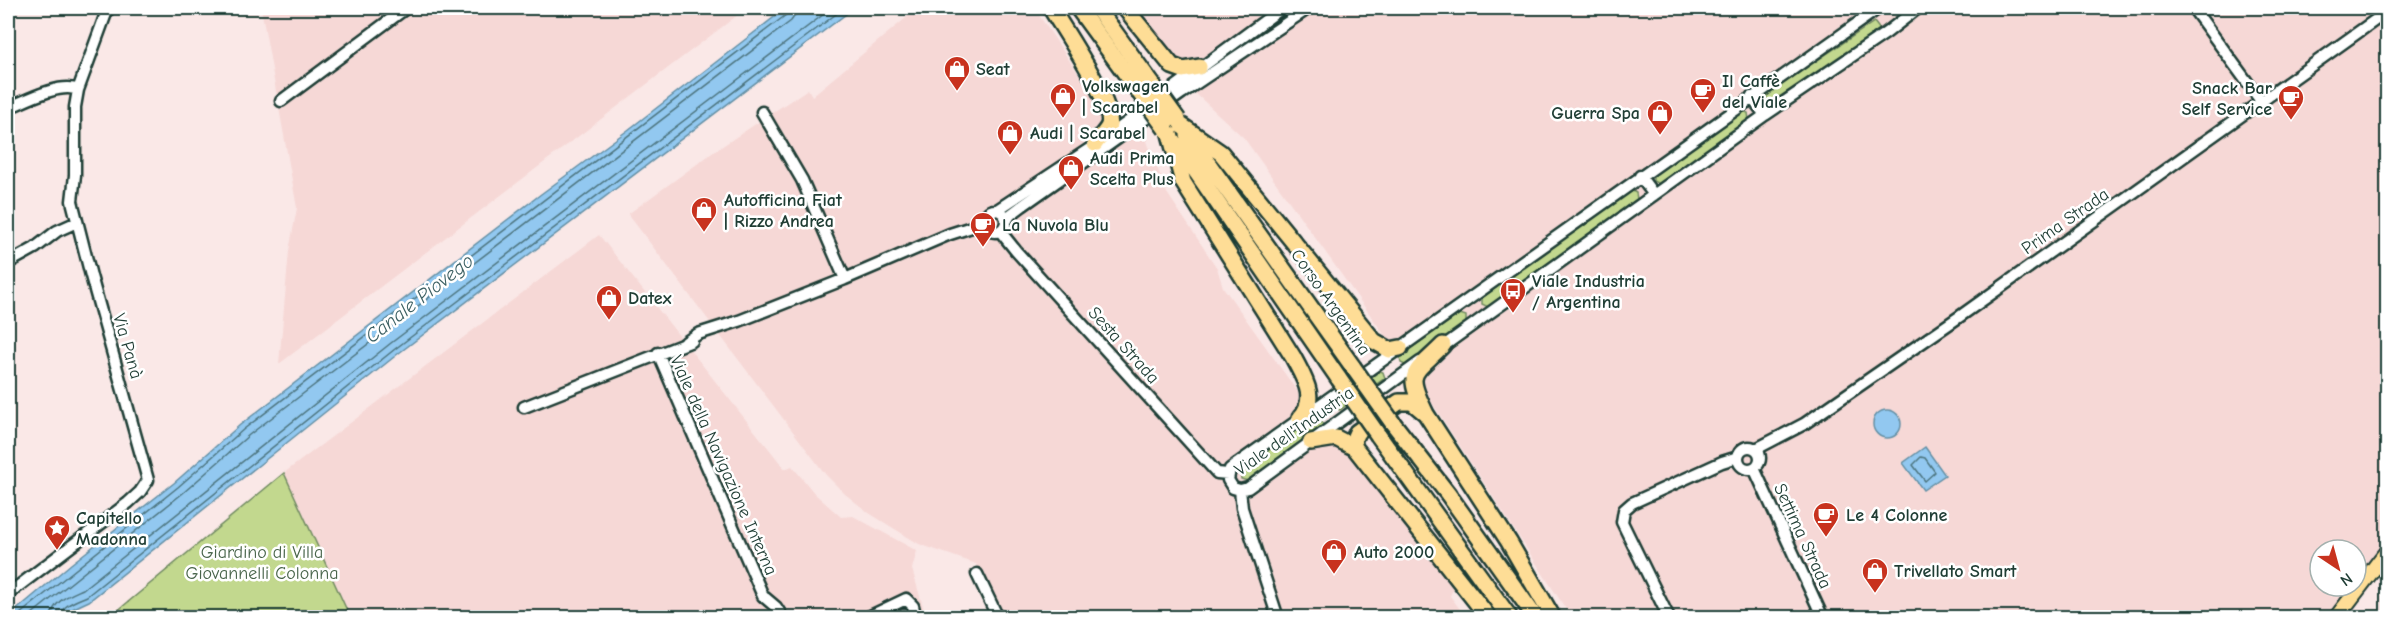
<svg xmlns="http://www.w3.org/2000/svg" width="2395" height="625" font-family="'Comic Neue',sans-serif">
	<rect width="100%" height="100%" fill="#fae8e7"/>
	<filter id="ink" filterUnits="userSpaceOnUse"><feTurbulence type="fractalNoise" baseFrequency=".0167" numOctaves="2"/><feDisplacementMap in="SourceGraphic" scale="12" xChannelSelector="R" yChannelSelector="G"/><feConvolveMatrix kernelMatrix="1 2 1 2 8 2 1 2 1" color-interpolation-filters="sRGB"/></filter>
	<g filter="url(#ink)">
		<!-- built -->
		<path fill="#f6d8d6" d="M261 8H747L279 364 289 251 297 208Z
			M918 8H1034L1094 97 1125 137 1141 126 1167 193 1217 268 1223 287 1300 395 1341 446 1352 455 1455 585 1450 596 1466 617H999L976 564 919 544 869 513 845 494 826 475 628 214 715 151 808 89 812 96Z
			M1136 8H2387V543L2356 583V550H2320V586H2354L2330 617H1571L1423 389 1244 138 1194 92 1175 60Z
			M599 235 785 469 792 466 815 494 841 517 853 516 917 551 912 569 926 617H350L284 473Z"/>
		<!-- green -->
		<path fill="#c2d88e" stroke="#708a61" stroke-width="1.5" d="M1874 22 1881 31 1773 104 1767 101 1766 95Z
			M1743 111 1748 113 1749 120 1659 184 1653 181V175Z
			M1631 190 1636 193 1637 199 1488 307 1482 304V298Z
			M1460 314 1466 316V323L1407 366 1401 363 1400 356Z
			M1380 371 1383 372 1385 378 1340 410 1336 409V403Z
			M1318 418 1323 424 1321 429 1248 481 1241 479V470L1313 419Z
			M284 473 350 617H110Z"/>
		<!-- water -->
		<path fill="#92c8f0" stroke="#6490a5" stroke-width="1.5" d="M786 8H854L399 353 89 601 74 608 62 617H8L71 564 174 483 240 425 541 194 628 130Z
			M1873 424a14 14 0 1 1 28 0a14 14 0 1 1-28 0Z
			M1925 447 1945 475 1923 490 1903 463Z"/>
		<g fill="none" stroke-linecap="round" stroke-linejoin="round">
			<!-- shore -->
			<path stroke="#4d757f" stroke-width="1.5" d="M1921 457 1925 458 1935 472 1925 481 1913 465Z
				M15 618 178 487 244 429 786 15 789 8
				M27 618 183 493 249 435 791 21 796 14 797 8
				M51 618C52 601 70 595 83 589L391 343 832 8
				M59 618C61 605 76 601 87 596L395 349 844 8"/>
			<!-- minor casing -->
			<g stroke="#1f3d34" stroke-width="15">
				<path id="minor" d="M2193 8 2261 101
					M1751 97 1765 115
					M281 101 406 8
					M8 108C25 101 60 82 78 90
					M762 112 802 180 845 279
					M1640 176 1654 195
					M997 210 1106 138 1282 8
					M984 221a11 11 0 1 1 22 0a11 11 0 1 1-22 0Z
					M1006 222 1010 215 1022 206 1182 93 1309 8
					M1000 231 1016 251 1217 473 1228 474
					M8 263 35 248 57 231 77 222
					M686 342 698 334 739 321 845 279 950 234 984 223
					M1438 350 1765 115 1886 33 1918 8
					M658 353 763 596 776 607 783 618
					M1420 362 1248 488 1240 490 1233 488 1228 480 1230 469 1238 463 1879 8
					M524 407 692 341
					M1738 458a11 11 0 1 1 22 0a11 11 0 1 1-22 0Z
					M1756 449 1804 424 1959 317 2388 11
					M1754 468 1823 618
					M1240 490 1242 508 1278 618
					M977 574 998 618
					M8 594 128 503 140 492 148 480 91 276 72 201 75 175V107L78 90 108 8
					M866 618 906 599 913 606 916 618
					M1669 618 1622 522 1624 510 1632 503 1722 462 1738 457"/>
			</g>
			<!-- major casing -->
			<g stroke="#1f3d34" stroke-width="18">
				<path id="major" d="M2336 618 2388 550"/>
			</g>
			<!-- highway casing -->
			<g stroke="#1f3d34" stroke-width="20">
				<path id="highway" d="M1051 8C1063 29 1115 104 1109 125 1107 131 1099 138 1095 144
					M1078 8 1140 93
					M1097 8 1152 84
					M1125 8 1172 66 1183 70 1199 67
					M1182 126 1221 153 1374 341 1390 350 1400 348
					M1170 134 1183 182 1293 357C1303 377 1319 398 1300 418
					M1188 135 1353 367
					M1177 144 1339 379
					M1443 345C1412 376 1405 371 1426 414L1509 542 1553 618
					M1392 422 1448 494 1536 618
					M1378 435 1510 618
					M1311 442 1336 438 1355 448 1489 618
					M1355 448 1353 441 1357 432 1399 402H1412L1424 412"/>
			</g>
			<!-- minor -->
			<use href="#minor" stroke="#fff" stroke-width="10"/>
			<!-- major -->
			<use href="#major" stroke="#fedd96" stroke-width="14"/>
			<!-- highway -->
			<use href="#highway" stroke="#fedd96" stroke-width="15"/>
			<!-- highway-bridge casing -->
			<g stroke="#1f3d34" stroke-width="20" stroke-linecap="butt">
				<path id="highway-bridge" d="M1152 84 1178 120
					M1140 93 1166 129
					M1353 367 1392 422
					M1339 379 1378 435"/>
			</g>
			<!-- highway-bridge -->
			<use href="#highway-bridge" stroke="#fedd96" stroke-width="15"/>
		</g>
	</g>
	<!-- icons -->
	<defs>
		<g id="shop-pin" transform="scale(1.35)"><path d="M0 17L-7.5 6A9.5 9.5 0 1 1 7.5 6Z" fill="#c8321e" stroke="#fff"/><path d="M-5-2.5h2.3a2.7 3.5 0 0 1 5.4 0H5L5.5 6h-11ZM-1.5-2.5h3a1.5 2.3 0 0 0-3 0Z" fill="#fff"/></g>
		<g id="cafe-pin" transform="scale(1.35)"><path d="M0 17L-7.5 6A9.5 9.5 0 1 1 7.5 6Z" fill="#c8321e" stroke="#fff"/><path d="M-5.5-4.5H6V0H3Q3 3.5 0 3.5H-2.5Q-5.5 3.5-5.5 0ZM3-3.2v2h1.7v-2ZM-6 4.5H4V6H-6Z" fill="#fff"/></g>
		<g id="bus-pin" transform="scale(1.35)"><path d="M0 17L-7.5 6A9.5 9.5 0 1 1 7.5 6Z" fill="#c8321e" stroke="#fff"/><path d="M-5-6H5V4H4V6H2V4H-2V6H-4V4H-5ZM-3.5-4V0h7V-4ZM-3.5 1.2v1.5H-2V1.2ZM2 1.2v1.5H3.5V1.2Z" fill="#fff"/></g>
		<g id="sight-pin" transform="scale(1.35)"><path d="M0 17L-7.5 6A9.5 9.5 0 1 1 7.5 6Z" fill="#c8321e" stroke="#fff"/><path d="M0-6L1.8-2.2L6-1.7L2.9 1.2L3.7 5.4L0 3.3L-3.7 5.4L-2.9 1.2L-6-1.7L-1.8-2.2Z" fill="#fff"/></g>
	</defs>
	<g fill-rule="evenodd">
		<use href="#shop-pin" x="957" y="69"/>
		<use href="#cafe-pin" x="1703" y="91"/>
		<use href="#shop-pin" x="1063" y="96"/>
		<use href="#cafe-pin" x="2291" y="98"/>
		<use href="#shop-pin" x="1660" y="113"/>
		<use href="#shop-pin" x="1010" y="133"/>
		<use href="#shop-pin" x="1071" y="168"/>
		<use href="#shop-pin" x="704" y="210"/>
		<use href="#cafe-pin" x="983" y="225"/>
		<use href="#bus-pin" x="1513" y="291"/>
		<use href="#shop-pin" x="609" y="298"/>
		<use href="#cafe-pin" x="1826" y="515"/>
		<use href="#sight-pin" x="57" y="528"/>
		<use href="#shop-pin" x="1334" y="552"/>
		<use href="#shop-pin" x="1875" y="571"/>
	</g>
	<g text-anchor="middle" stroke-width="5" stroke-linejoin="round" paint-order="stroke">
		<!-- poi labels -->
		<g font-size="18" font-weight="bold" fill="#1f3d34" stroke="#fff" text-anchor="start">
			<text x="976" y="75">Seat</text>
			<text x="1722" y="87">Il Caffè<tspan x="1722" dy="21">del Viale</tspan></text>
			<text x="1082" y="92">Volkswagen<tspan x="1082" dy="21">| Scarabel</tspan></text>
			<text x="2272" y="94" text-anchor="end">Snack Bar<tspan x="2272" dy="21">Self Service</tspan></text>
			<text x="1640" y="119" text-anchor="end">Guerra Spa</text>
			<text x="1030" y="139">Audi | Scarabel</text>
			<text x="1090" y="164">Audi Prima<tspan x="1090" dy="21">Scelta Plus</tspan></text>
			<text x="724" y="206">Autofficina Fiat<tspan x="724" dy="21">| Rizzo Andrea</tspan></text>
			<text x="1002" y="231">La Nuvola Blu</text>
			<text x="1532" y="287">Viale Industria<tspan x="1532" dy="21">/ Argentina</tspan></text>
			<text x="628" y="304">Datex</text>
			<text x="1846" y="521">Le 4 Colonne</text>
			<text x="76" y="524">Capitello<tspan x="76" dy="21">Madonna</tspan></text>
			<text x="1354" y="558">Auto 2000</text>
			<text x="1894" y="577">Trivellato Smart</text>
		</g>
		<!-- street labels -->
		<g font-size="18" fill="#1f3d34" stroke="#fff">
			<text transform="translate(2065 221) rotate(-35)" y="6">Prima Strada</text>
			<text transform="translate(1331 302) rotate(55)" y="6">Corso Argentina</text>
			<text transform="translate(1124 345) rotate(48)" y="6">Sesta Strada</text>
			<text transform="translate(128 346) rotate(74)" y="6">Via Panà</text>
			<text transform="translate(1294 431) rotate(-35)" y="6">Viale dell'Industria</text>
			<text transform="translate(724 465) rotate(66)" y="6">Viale della Navigazione Interna</text>
			<text transform="translate(1803 536) rotate(65)" y="6">Settima Strada</text>
		</g>
		<!-- park labels -->
		<g font-size="18" fill="#48644a" stroke="#fff">
			<text x="262" y="558">Giardino di Villa<tspan x="262" dy="21">Giovannelli Colonna</tspan></text>
		</g>
		<!-- water labels -->
		<g font-size="20" font-style="italic" fill="#3c6063" stroke="#fff">
			<text transform="translate(419 298) rotate(-38)" y="7">Canale Piovego</text>
		</g>
	</g>
	<!-- margin -->
	<rect width="2395" height="625" fill="none" stroke="#fff" stroke-width="30"/>
	<rect x="15" y="15" width="2365" height="595" fill="none" stroke="#1f3d34" stroke-width="2" filter="url(#ink)"/>
	<!-- north arrow -->
	<g transform="translate(2338 568) rotate(144)"><circle r="28" fill="#ffffff" stroke="#a5b1ae" stroke-width="1.5"/>
	<path d="M0-4.5L10 22L0 15L-10 22Z" fill="#c8321e"/>
	<text y="-9" font-size="16" font-weight="bold" text-anchor="middle" fill="#1f3d34">N</text>
	</g>
</svg>
